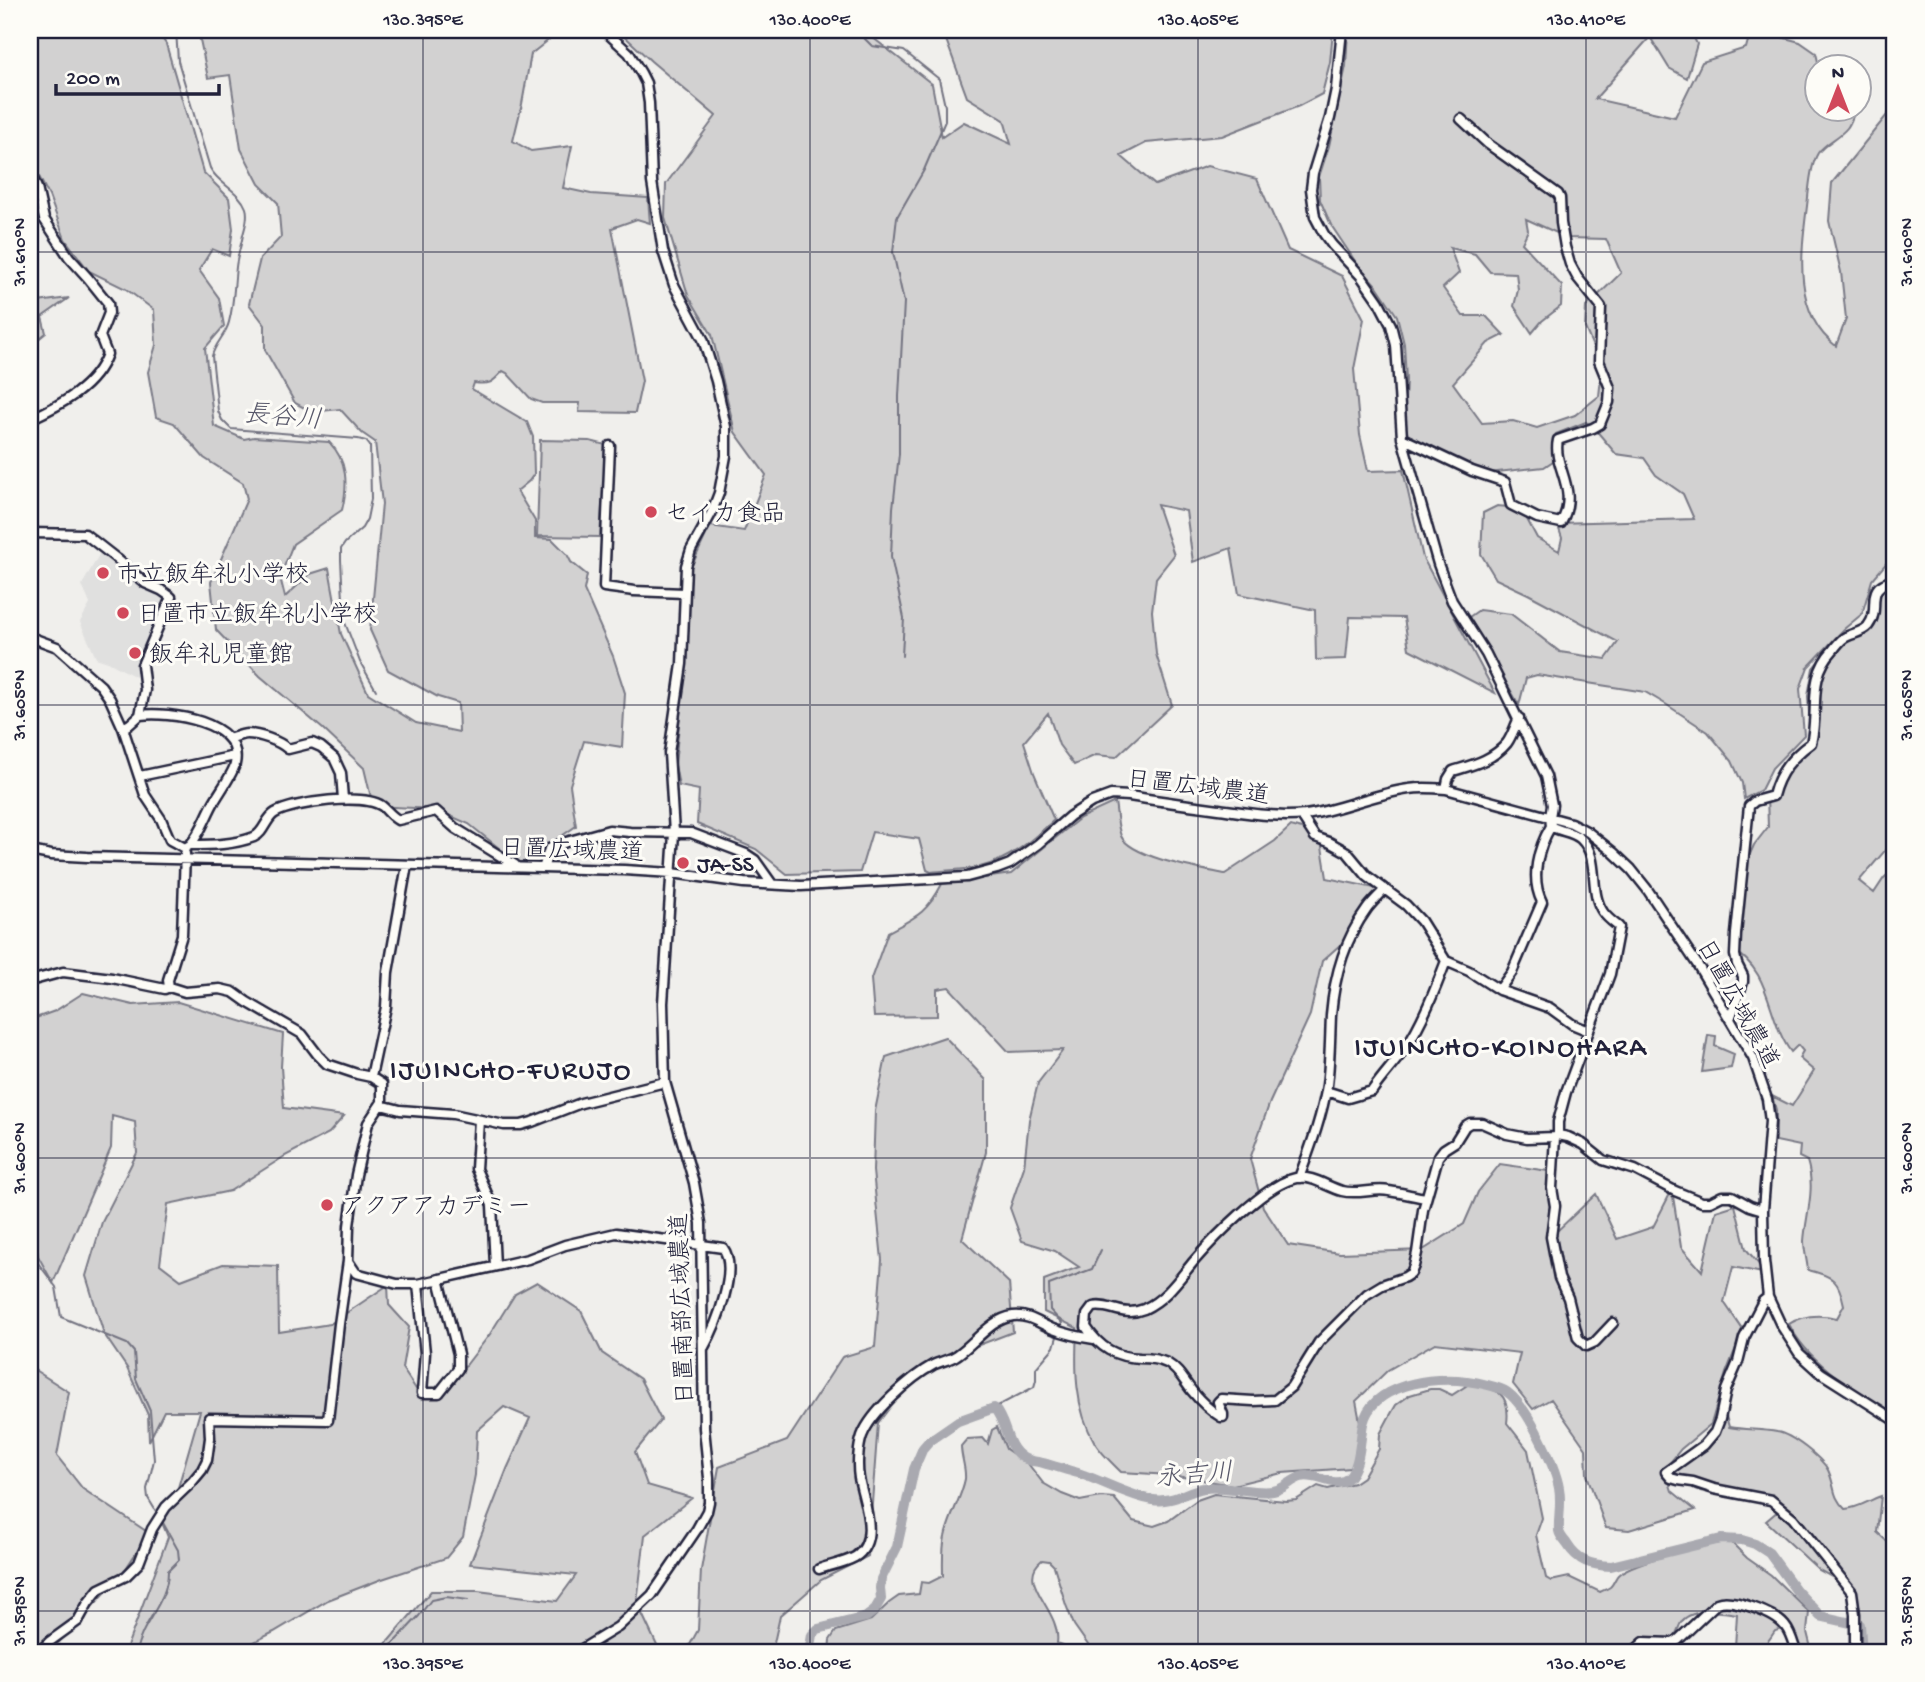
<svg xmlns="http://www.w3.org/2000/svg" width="1925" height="1682" font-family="'Gochi Hand','Klee One',sans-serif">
	<rect width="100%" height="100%" fill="#f0efec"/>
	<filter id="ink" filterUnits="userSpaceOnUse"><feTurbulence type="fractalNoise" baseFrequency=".0143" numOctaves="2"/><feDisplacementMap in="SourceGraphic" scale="14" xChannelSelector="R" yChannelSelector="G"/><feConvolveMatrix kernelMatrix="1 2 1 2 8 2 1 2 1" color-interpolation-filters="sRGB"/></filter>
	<g filter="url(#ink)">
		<!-- built -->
		<path fill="#e0e0df" d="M100 553 128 575 166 598 136 677 108 662 96 658 80 622 90 604 82 585Z"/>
		<!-- green -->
		<path fill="#d2d1d1" stroke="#7a7a86" stroke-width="2" fill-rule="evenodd" d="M30 30H156L166 44 203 172 229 198 233 229 229 256 212 249 199 270 219 298 224 326 205 348 214 426 244 439 254 437 329 442C348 461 348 485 342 510L293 544 280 577 285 597 310 574 329 568 341 634 368 693 416 723 459 732 458 703 438 697 388 670 370 630 382 504 375 442 362 433 340 409 312 412 295 403 265 350V325L249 304 260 259 281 237 278 203 259 184 241 149 230 75 208 78 198 30H561L531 54 522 104 513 141 531 151 572 146 563 188 591 194 648 198 650 223 637 219 612 228 642 381 635 413 579 412 580 403H542L531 399 507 373 503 371C492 383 490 385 474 383L472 389 527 422 533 437 534 474 529 481 517 491 535 521V538L552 539 567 554 571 562 587 575 584 590 613 656 625 693 622 747 584 741 570 785 576 826 520 865 469 824 435 809 373 806 364 768 323 729 260 676 216 630 211 582 247 499 243 483 204 458 174 423 156 417 148 372 156 345 154 310 126 289 89 271 65 239 49 196 30 159Z
			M618 30H863L932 84 942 137 964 122 1011 144 1004 120 967 97 945 37 929 30H1333L1330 62 1322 94 1299 106 1222 136 1146 143 1121 156 1155 185 1207 166 1257 179 1288 250 1342 276 1364 319 1354 369 1360 435 1368 471 1403 470 1423 558 1495 693 1409 649 1404 618 1350 617 1346 659 1316 660 1315 610 1239 594 1231 548 1193 562 1186 511 1157 505 1174 555 1156 578 1152 611 1156 654 1172 705 1116 757 1096 755 1074 765 1059 745 1048 713 1024 742 1034 773 1054 820C1032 840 1010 860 980 867 965 870 947 870 931 872L927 870 919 839 872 832 860 872 787 874 756 849 697 824 699 790 679 786 675 765 689 624V572L710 526 744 531 766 475 735 432 712 335 688 295 665 218 666 184 716 116 651 61Z
			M1348 30H1690L1697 44 1687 78 1669 68 1650 37 1595 99 1675 117 1702 62 1746 48 1751 30H1769L1774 35 1800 42 1816 53 1819 66H1816V108L1856 109C1853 115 1851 123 1847 128 1839 138 1825 143 1818 153 1810 166 1809 191 1807 206 1801 253 1793 314 1836 346L1846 319 1841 272 1829 221 1832 183 1895 105V553L1872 580 1862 614 1844 629 1808 667 1800 689 1804 735 1772 768 1761 790 1744 799 1742 783 1732 761 1708 732 1667 705 1645 692 1537 675 1526 678 1519 705 1469 617 1479 610 1511 614 1560 652 1606 659 1618 642 1528 594 1496 579 1481 554 1483 513 1497 506 1521 508 1537 538 1559 551 1562 538 1557 523 1694 519 1683 494 1656 475 1644 458 1616 454 1595 429 1586 422 1556 434 1554 442 1559 457 1544 467 1488 473 1441 456 1408 436 1404 419 1406 380 1404 344 1397 316 1377 286 1357 264 1331 225 1320 200 1319 177 1329 146 1346 66ZM1526 219 1568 238 1606 239 1621 273 1586 307 1585 328 1602 368 1599 396 1575 415 1537 428 1513 421 1482 423 1453 383 1488 343 1504 335 1486 316H1463L1443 288 1459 273 1450 248 1475 254 1490 272 1516 273 1518 290 1514 306 1532 333 1542 321 1561 306 1562 286 1522 243 1528 230Z
			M69 298 42 317 46 333 30 346V334L34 333 32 320H30V303Z
			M540 440 590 441 606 445 600 537 537 536Z
			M1895 581V839L1859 881 1874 893 1884 878 1895 868V1415C1859 1392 1808 1364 1789 1324 1804 1314 1820 1314 1837 1318L1844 1305C1839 1280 1833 1276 1808 1270 1807 1261 1804 1250 1804 1241 1806 1214 1816 1189 1807 1161L1799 1157 1800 1146 1776 1141V1110L1772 1096 1792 1106 1814 1071 1799 1058 1803 1051 1798 1045 1791 1052C1767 1020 1772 971 1732 949L1736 886 1754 845 1768 827 1767 794 1781 769 1809 741 1810 728 1808 696 1813 668 1828 650 1862 630 1869 620 1878 590Z
			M1115 802C1117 813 1117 826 1121 836 1131 858 1201 869 1225 874L1275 841 1291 826 1320 834 1327 878 1384 890 1350 936 1322 961 1310 1015 1270 1102 1250 1159 1263 1207 1288 1245 1340 1253 1423 1250 1464 1224 1478 1192 1500 1164 1548 1171 1555 1233 1596 1194 1617 1239 1653 1227 1672 1190 1681 1247 1702 1271 1716 1211 1735 1205 1746 1249 1767 1274 1733 1267 1724 1302 1743 1330 1726 1373 1711 1424 1681 1449 1665 1469 1672 1491 1695 1510 1629 1530 1606 1528 1587 1475 1586 1449 1551 1399 1533 1409 1513 1384 1520 1353 1435 1343 1388 1370 1356 1401 1364 1442 1351 1468 1282 1473 1233 1485 1170 1475 1121 1472C1112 1463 1101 1453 1095 1443 1074 1407 1075 1368 1077 1328L1044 1312V1280L1079 1267 1055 1251 1022 1241 1010 1208 1024 1167 1029 1120 1038 1083 1063 1050 1009 1052 949 987 937 989V1016L874 1017 871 979 888 932C916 917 927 913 942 884L1011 874 1080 818Z
			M83 993 133 1005 178 1002 283 1034 281 1067 284 1108 344 1116 329 1133 285 1156 230 1191 168 1204 160 1264 181 1280 223 1264 278 1266 279 1332 330 1324 388 1285 389 1305 409 1327 402 1368 416 1389 447 1390 490 1334 515 1294 537 1282 581 1311 602 1353 640 1379 661 1420 635 1452 647 1485 692 1498 645 1535 637 1603 660 1652H379L431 1591H478L557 1601 576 1575 470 1564 507 1469 530 1418 504 1407 477 1431 475 1475 463 1537 446 1558 382 1579 328 1600 274 1632 234 1652H125L168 1537 161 1520 177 1491 200 1411H164L149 1441 148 1415 127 1368 104 1334 86 1276 102 1222 137 1153 135 1122 112 1116 111 1148 53 1283 38 1256 30 1205V1020L55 1011Z
			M1708 1035 1716 1036 1715 1046 1734 1054 1731 1068 1702 1072Z
			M945 1037 986 1080V1152L962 1239 1009 1283 1013 1332 921 1367 878 1423 868 1556 821 1580 780 1616 772 1652H686L698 1630 701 1570 719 1467 787 1441 842 1357 875 1347 882 1260 873 1171 875 1111 886 1057Z
			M30 1367 69 1392 57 1456 83 1489 149 1533 121 1576 50 1652H30Z
			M1469 1384C1494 1389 1511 1390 1507 1423L1528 1450 1542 1518 1536 1535 1546 1578 1551 1581 1569 1577 1600 1592C1604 1590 1607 1589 1610 1587 1614 1584 1615 1577 1619 1574 1635 1561 1710 1543 1731 1542L1747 1558 1771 1575 1809 1612 1807 1632 1812 1652H1800L1796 1636 1790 1627 1775 1631C1763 1650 1758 1656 1735 1647L1737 1614C1723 1611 1693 1608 1682 1621 1677 1628 1678 1635 1671 1640H1642L1627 1652H1093L1074 1625 1066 1605 1054 1566 1049 1561 1042 1560C1014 1582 1062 1610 1057 1643L1063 1645 1067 1652H829L830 1640 836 1631 871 1620 889 1603 899 1596 919 1594 921 1582 929 1583 943 1576C943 1563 942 1550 945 1537 949 1517 961 1499 965 1479 966 1467 961 1458 961 1446L967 1439 983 1438 988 1444 992 1430 997 1427 1006 1449 1029 1465 1043 1483 1062 1494 1080 1501 1101 1497 1114 1498 1133 1521 1154 1526 1168 1521 1197 1500 1214 1494 1286 1501 1296 1500 1318 1486 1328 1489 1354 1483 1363 1477 1379 1449 1380 1434 1388 1419 1396 1405 1410 1395 1430 1389H1439L1452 1395Z
			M1726 1416 1729 1427C1745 1430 1762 1429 1777 1432 1791 1434 1822 1458 1828 1470 1836 1487 1831 1495 1845 1509 1860 1508 1867 1501 1881 1496L1877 1532 1895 1549V1652H1869L1858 1650 1847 1593 1841 1582 1819 1570 1766 1521 1779 1510C1772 1505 1764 1497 1756 1494 1738 1486 1712 1497 1695 1489 1693 1488 1676 1473 1674 1471L1703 1451 1717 1439Z"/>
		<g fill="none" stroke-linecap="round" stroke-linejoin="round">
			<!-- stream -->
			<path stroke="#737381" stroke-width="2" d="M176 30 178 61 210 168C218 184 240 191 246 208 249 217 245 227 243 235 241 246 237 257 236 267 234 285 234 304 229 322 226 335 215 343 212 356L218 411 222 420 231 429 358 439 366 441 370 446 371 499 367 519 362 528 345 543 341 549V560L344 620 360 662 376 690
				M844 30 860 34 872 46 904 51 939 79 945 106V121L924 170 897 217 893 252 904 302 899 396V454L893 508 891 557 904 618 902 656
				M30 1233 33 1235 38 1263 56 1287 61 1317 127 1344 134 1352 136 1379 150 1411 154 1460 147 1489 148 1498 157 1513
				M1060 1328 1062 1323 1050 1310 1049 1285 1092 1269 1101 1250
				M994 1408 1034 1387 1036 1380V1368L1054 1347 1058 1333
				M136 1652C142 1621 168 1603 168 1571L179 1560 178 1550 162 1521
				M385 1652 419 1616 431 1600 446 1597 468 1600"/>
			<!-- river -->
			<path stroke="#a9a9b0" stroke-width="10" d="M809 1652 812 1635 818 1629 866 1617 874 1611 881 1599 880 1588 881 1579 897 1547 914 1469 923 1448 929 1441 958 1421 994 1408C1007 1422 1005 1446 1022 1457 1029 1462 1036 1461 1043 1463 1054 1466 1067 1470 1078 1473 1103 1481 1128 1496 1153 1500 1173 1503 1186 1491 1204 1488 1227 1485 1253 1494 1273 1491 1285 1489 1291 1480 1301 1477 1316 1472 1334 1489 1347 1479 1360 1470 1360 1438 1363 1424 1372 1384 1433 1376 1467 1381 1475 1382 1501 1387 1507 1392 1527 1406 1555 1465 1559 1488 1562 1503 1558 1517 1559 1531 1560 1536 1564 1540 1567 1544 1578 1562 1591 1565 1611 1566L1721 1539 1742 1540 1755 1544 1769 1553 1796 1590 1820 1616 1860 1625 1862 1652"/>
			<!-- minor casing -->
			<g stroke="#22223b" stroke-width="13">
				<path id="minor" d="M1342 30 1336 89 1330 118 1313 173 1311 189 1315 217 1324 234 1332 245 1361 276 1379 302 1391 325 1396 345 1402 438 1438 564 1452 601 1486 654 1546 776 1552 805 1550 817 1551 826C1560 832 1572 831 1581 839 1601 858 1588 891 1603 912 1607 918 1614 923 1619 927L1610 974 1566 1092 1558 1122V1135
					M30 172 37 188 44 219 69 257 88 278 108 303 109 313 100 336 107 354C95 387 61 405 30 419
					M1402 438 1472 471 1505 482 1511 505 1537 518 1561 523C1580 489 1552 467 1558 440L1593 428 1600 424 1609 402 1610 388 1599 361 1601 307 1577 277 1570 264 1565 247 1561 223 1560 198 1558 194 1488 144 1461 119
					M610 446 604 587 634 591 684 593
					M30 533 85 534 117 559 145 583 161 590 171 597 142 665 145 690 140 715
					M30 637 57 647 101 686 110 699 123 728 145 795 161 819 170 840 185 848 190 845C212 845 233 845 254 837 264 833 266 818 275 813 295 802 363 793 382 806 387 810 391 816 398 820L436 811 455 828 515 865
					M123 728 130 724 140 715C168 711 244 721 235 764 234 772 219 793 214 802 206 816 201 833 190 845
					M229 739C235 737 242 734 247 734 260 734 279 741 288 749L312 743 321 747 334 758 341 773 343 799
					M140 776 235 756
					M1446 789 1448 779 1453 771C1472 765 1493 760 1507 743 1512 736 1515 726 1519 718
					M1306 815 1304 820 1315 837 1329 842 1347 852 1367 876 1406 905 1421 921 1446 961 1469 971 1499 990 1550 1008 1572 1024 1589 1031
					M30 851 51 855 87 857 624 870 672 873 744 883 801 886 967 877 997 869 1010 864 1038 844 1070 816 1092 802 1111 795 1129 796C1159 801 1189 805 1219 809 1248 813 1276 818 1305 815 1340 810 1373 794 1409 789 1421 787 1434 788 1446 789L1571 823 1588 832 1613 852 1631 869 1647 889 1697 964 1753 1058 1767 1099 1770 1121 1763 1210 1764 1261 1768 1297 1781 1325 1799 1353 1821 1373 1895 1420
					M544 866 549 849 566 842 609 830 630 832 691 833 746 854 755 860 772 884
					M30 981 63 972 112 978 165 989 169 987 185 992 220 989 233 992 247 1002 302 1034 318 1055 327 1064 357 1074 371 1077 382 1084V1102L368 1123 356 1175 349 1226 348 1261 339 1324 328 1420 209 1418 210 1438 207 1460 202 1470 192 1482 166 1507 152 1529 139 1563 126 1576 99 1589 88 1603 78 1621 49 1642 39 1652
					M169 987 168 980 182 935 185 854
					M1499 990 1512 972 1542 902C1530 878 1538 848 1551 826
					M1730 1019 1743 982V976L1737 964 1735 955 1736 934 1749 806 1755 801 1773 796C1779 772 1792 757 1811 743 1820 710 1806 679 1833 650 1836 646 1840 641 1844 638 1852 633 1862 633 1868 626 1883 607 1861 587 1895 580
					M371 1077 386 1007 388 972 407 865
					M1326 1091 1348 1098 1372 1091C1382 1076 1396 1062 1406 1047 1423 1021 1435 990 1446 961
					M381 1105 400 1110 453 1114 504 1125H521L532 1122 581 1103 665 1082
					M479 1120 476 1169 492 1205 495 1266
					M1558 1135 1568 1137 1583 1144 1603 1160 1635 1170 1675 1191 1702 1202H1710L1722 1196H1732L1750 1206 1763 1210
					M1555 1137 1552 1188 1555 1206 1551 1237 1559 1278 1568 1298 1578 1338 1586 1346 1595 1342 1613 1323
					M1299 1178C1310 1148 1322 1117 1327 1085 1330 1062 1330 1038 1331 1015 1334 978 1345 939 1367 909 1372 902 1379 896 1385 889
					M1426 1198C1414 1196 1402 1193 1389 1191 1374 1188 1358 1195 1342 1191 1327 1187 1312 1175 1296 1178 1266 1184 1214 1238 1194 1261 1179 1279 1166 1299 1144 1309 1122 1318 1110 1303 1093 1307L1087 1315 1086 1327C1100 1348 1115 1357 1140 1358 1150 1358 1158 1359 1167 1363 1179 1370 1184 1381 1192 1391 1201 1402 1209 1410 1221 1417H1223V1414L1218 1402 1221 1399 1253 1401 1275 1400 1291 1387 1319 1342 1367 1294 1382 1285 1405 1277 1411 1273 1414 1266 1417 1253 1423 1210 1438 1157 1444 1149 1455 1142 1465 1126 1470 1123H1482L1507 1134 1527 1138 1555 1137 1558 1135
					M348 1261 356 1273 397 1284H418L528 1259 565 1245 616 1233 723 1248C739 1269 716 1326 704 1347
					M418 1284 425 1353 422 1393H439L458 1369V1354L439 1279
					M1768 1297 1763 1301 1744 1338 1738 1362 1726 1390 1720 1419 1715 1432 1704 1445 1666 1472 1671 1478 1678 1480 1693 1482 1714 1489 1771 1500 1793 1518 1852 1592 1855 1614V1652
					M819 1569C831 1565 844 1563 855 1557 881 1540 863 1501 859 1478 857 1465 858 1448 862 1436 871 1412 911 1377 933 1365 941 1361 950 1360 957 1355 975 1343 991 1319 1013 1316 1029 1314 1040 1324 1053 1329 1066 1334 1080 1337 1094 1339
					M577 1652 618 1627 652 1595 697 1529 707 1511 709 1502V1478L704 1428 701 1223 694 1183 665 1082 663 1003 674 833 669 753 682 664 686 566 691 550 711 514 719 493 726 456V427L716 381 703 339 674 285 663 251 652 182 649 103 646 83 641 73 629 53 604 30
					M1633 1652 1644 1642 1673 1643 1678 1640 1717 1603C1732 1597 1775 1613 1785 1626 1791 1633 1793 1643 1796 1652"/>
			</g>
			<!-- minor -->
			<use href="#minor" stroke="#fdfcf7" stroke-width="8"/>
		</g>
	</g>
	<!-- ticks -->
	<path fill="none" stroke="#22223b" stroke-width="2" stroke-opacity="0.45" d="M35 30V1652M423 30V1652M810 30V1652M1198 30V1652M1586 30V1652M30 252H1895M30 705H1895M30 1158H1895M30 1611H1895"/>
	<!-- markers -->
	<g fill="#d1495b" stroke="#fdfcf7" stroke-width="2.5">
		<circle cx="651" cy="512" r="7"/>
		<circle cx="103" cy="573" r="7"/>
		<circle cx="123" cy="613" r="7"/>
		<circle cx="135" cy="653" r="7"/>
		<circle cx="683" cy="863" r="7"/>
		<circle cx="327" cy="1205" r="7"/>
	</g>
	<g text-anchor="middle" stroke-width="6" stroke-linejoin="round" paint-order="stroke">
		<!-- poi labels -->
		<g font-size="24" fill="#22223b" stroke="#fdfcf7" text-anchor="start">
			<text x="665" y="520">セイカ食品</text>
			<text x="117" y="581">市立飯牟礼小学校</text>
			<text x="137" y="621">日置市立飯牟礼小学校</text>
			<text x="149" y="661">飯牟礼児童館</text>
			<text x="697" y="871">JA-SS</text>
			<text x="341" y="1213">アクアアカデミー</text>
		</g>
		<!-- street labels -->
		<g font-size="24" fill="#22223b" stroke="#fdfcf7">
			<text transform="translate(1198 786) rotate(7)" y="8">日置広域農道</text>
			<text transform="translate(572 849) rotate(2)" y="8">日置広域農道</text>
			<text transform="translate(1739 1003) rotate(61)" y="8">日置広域農道</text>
			<text transform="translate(681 1309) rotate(-92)" y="8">日置南部広域農道</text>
		</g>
		<!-- water labels -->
		<g font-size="26" font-style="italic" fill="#58586a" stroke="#fdfcf7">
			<text transform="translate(283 415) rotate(5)" y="9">長谷川</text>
			<text transform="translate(1194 1473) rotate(-4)" y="9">永吉川</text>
		</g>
		<!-- quarter labels -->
		<g font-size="28" letter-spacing="2" fill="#22223b" stroke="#fdfcf7">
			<text x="1501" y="1055">IJUINCHO-KOINOHARA</text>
			<text x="511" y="1078">IJUINCHO-FURUJO</text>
		</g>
	</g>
	<!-- margin -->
	<rect width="1925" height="1682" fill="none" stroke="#fdfcf7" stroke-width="77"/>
	<!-- north arrow -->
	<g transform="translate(1838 88)"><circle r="33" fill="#fdfcf7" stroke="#a5a5ac" stroke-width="2"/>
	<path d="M0-5L12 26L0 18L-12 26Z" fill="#d1495b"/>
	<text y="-10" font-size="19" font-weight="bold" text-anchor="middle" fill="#22223b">N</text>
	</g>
	<!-- scale -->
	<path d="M56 84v10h163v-10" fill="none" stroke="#22223b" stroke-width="3.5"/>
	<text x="66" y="84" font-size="21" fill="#22223b" stroke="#fdfcf7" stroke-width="5" paint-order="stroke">200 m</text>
	<rect x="38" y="38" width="1848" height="1606" fill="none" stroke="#22223b" stroke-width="2.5"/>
	<g font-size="18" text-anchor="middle" fill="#22223b">
		<text x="423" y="25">130.395°E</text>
		<text x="810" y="25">130.400°E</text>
		<text x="1198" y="25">130.405°E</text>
		<text x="1586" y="25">130.410°E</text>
		<text transform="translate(19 252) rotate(-90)" y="6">31.610°N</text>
		<text transform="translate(1906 252) rotate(-90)" y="6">31.610°N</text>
		<text transform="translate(19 705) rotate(-90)" y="6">31.605°N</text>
		<text transform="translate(1906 705) rotate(-90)" y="6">31.605°N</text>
		<text transform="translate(19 1158) rotate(-90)" y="6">31.600°N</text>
		<text transform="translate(1906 1158) rotate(-90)" y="6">31.600°N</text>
		<text transform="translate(19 1611) rotate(-90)" y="6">31.595°N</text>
		<text transform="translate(1906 1611) rotate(-90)" y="6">31.595°N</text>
		<text x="423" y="1669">130.395°E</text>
		<text x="810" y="1669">130.400°E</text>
		<text x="1198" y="1669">130.405°E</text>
		<text x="1586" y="1669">130.410°E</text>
	</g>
</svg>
